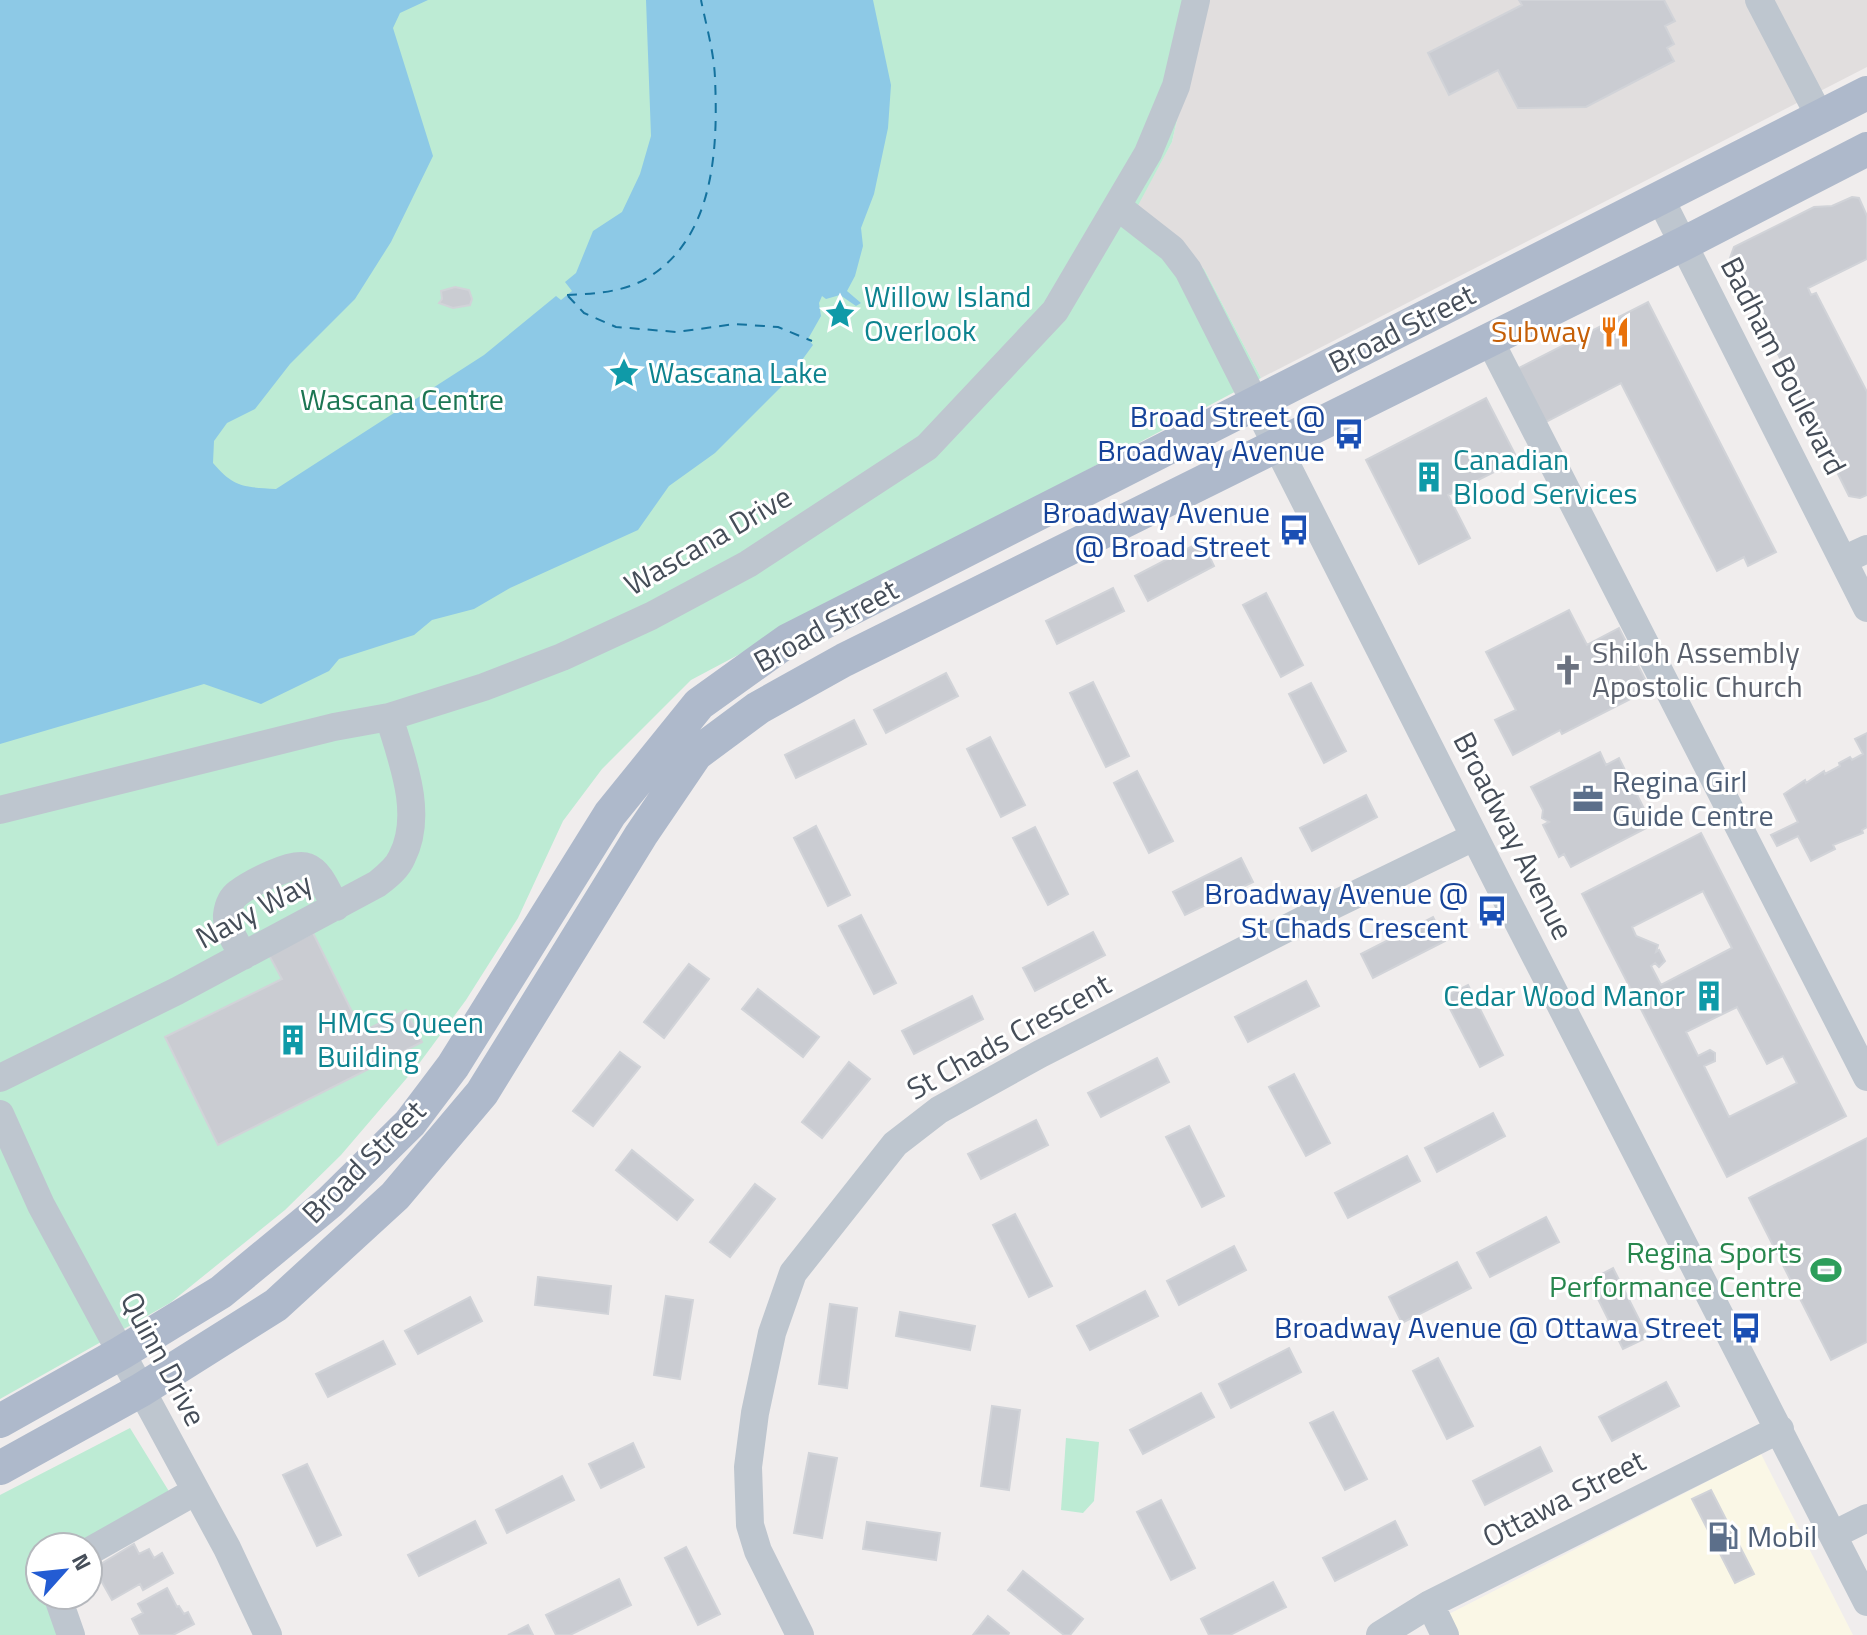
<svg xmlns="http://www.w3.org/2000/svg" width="1867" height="1635" font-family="'Titillium Web',sans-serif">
	<rect width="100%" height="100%" fill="#f0eded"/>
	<!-- commercial -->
	<path fill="#faf7e6" d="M1761 1454 1853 1635H1458L1447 1615Z"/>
	<!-- education -->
	<path fill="#e1dede" d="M1204 0H1867V67L1261 378 1204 269 1134 211 1172 142Z"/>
	<!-- green -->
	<path fill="#bdebd4" d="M0 0H1204L1172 142 1135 211 1204 269 1261 378 691 680 602 769 563 821 518 918 466 1000 418 1065 341 1155 285 1210 170 1303 0 1399Z
		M130 1428 178 1506 88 1547H40V1595H57L71 1635H0V1495Z
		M1066 1438 1099 1442 1094 1501 1083 1513 1061 1510Z"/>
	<!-- water -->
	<path fill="#8dc9e6" d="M0 0H428L400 13 393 28 433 156 391 242 355 299 290 364 255 409 227 423 214 441 213 463C234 488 245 487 276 489L484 355 556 296 561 300 572 291 565 282 576 273 593 231 622 212 640 174 651 136 646 0H873L891 85 888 128 874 194 861 228 863 246 855 276 847 291 861 303 856 306 840 295 826 299 822 296 819 303 821 316 808 339 813 345 786 382 715 453 669 486 638 530 510 588 474 609 432 620 414 635 339 659 329 671 261 704 204 684 0 744Z"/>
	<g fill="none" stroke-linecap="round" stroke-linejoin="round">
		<!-- ferry -->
		<path stroke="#14729e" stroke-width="2" stroke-dasharray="10 8" stroke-linecap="butt" d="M567 295C595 294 625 292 649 277 715 236 718 147 715 78 714 52 706 25 701 0
			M568 296 584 313 616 327 677 332 735 324 778 327 812 341"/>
	</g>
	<!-- building -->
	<path fill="#caccd2" stroke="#d1d3d8" stroke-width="2" fill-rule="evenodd" d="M1519 0H1664L1675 21 1665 26 1674 44 1667 48 1674 61 1586 107 1518 108 1498 70 1449 95 1428 53 1522 5Z
		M1852 197 1859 198 1867 216V259L1808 288 1811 295 1816 293 1867 392V495L1860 498 1849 496 1730 258 1734 247 1814 207 1832 206Z
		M455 287 469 290 472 299 470 305 453 308 439 303 442 299 441 291Z
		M1648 302 1776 552 1748 566 1744 557 1717 571 1621 383 1544 423 1517 369Z
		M1486 398 1518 460 1448 495 1470 538 1419 564 1366 460Z
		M1202 541 1214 566 1148 601 1135 576Z
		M1113 588 1124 611 1057 644 1046 621Z
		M1266 593 1303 665 1281 677 1243 605Z
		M1569 610 1587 645 1619 628 1650 689 1562 734 1560 730 1513 755 1495 720 1516 710 1486 652Z
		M946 673 958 696 886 733 874 710Z
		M1093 682 1129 756 1106 767 1070 693Z
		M1311 683 1346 751 1324 763 1289 694Z
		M854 720 866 744 796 778 785 755Z
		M1867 733V827L1862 830 1863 833 1833 845 1835 849 1811 861 1798 836 1777 846 1771 835 1798 822 1784 794 1805 780 1806 783 1824 771 1825 774 1840 766 1839 763 1850 757 1852 760 1863 754 1855 739Z
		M990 737 1025 805 1001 817 967 749Z
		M1600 752 1606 765 1619 758 1652 825 1571 867 1564 854 1559 857 1543 825 1549 822 1542 818 1543 810 1531 787Z
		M1137 771 1173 841 1149 853 1114 783Z
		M1366 795 1377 817 1312 851 1300 828Z
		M816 826 850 895 828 906 794 838Z
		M1035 827 1068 894 1048 905 1013 838Z
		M1701 833 1846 1116 1727 1177 1582 894ZM1703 891 1732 948 1661 985 1651 966 1655 963 1659 967 1665 961 1659 950 1656 952 1658 945 1636 936 1632 927ZM1737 1007 1767 1064 1783 1056 1797 1083 1729 1117 1704 1066 1715 1061V1053L1710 1050 1698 1056 1686 1032Z
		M1241 858 1253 882 1185 915 1173 892Z
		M861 915 896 983 874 994 839 926Z
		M1433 917 1445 941 1373 978 1361 954Z
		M1093 932 1105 955 1035 991 1023 968Z
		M313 933 362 1032 406 1010 422 1042 218 1145 165 1037 282 979 269 955Z
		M689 964 709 979 664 1038 644 1022Z
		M1306 981 1319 1006 1248 1042 1235 1017Z
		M1468 985 1503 1055 1480 1067 1444 997Z
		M758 989 819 1037 803 1057 742 1009Z
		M972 996 983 1019 914 1054 902 1031Z
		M620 1052 640 1067 593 1126 573 1111Z
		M1157 1058 1169 1082 1101 1117 1088 1093Z
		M849 1062 870 1079 822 1138 802 1122Z
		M1294 1074 1330 1143 1306 1156 1269 1087Z
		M1493 1113 1505 1136 1437 1172 1425 1148Z
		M1036 1120 1048 1145 981 1179 968 1154Z
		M1189 1126 1224 1196 1202 1207 1166 1137Z
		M1867 1138V1342L1831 1360 1749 1198Z
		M632 1150 693 1200 677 1220 616 1170Z
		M1407 1156 1420 1181 1348 1218 1335 1193Z
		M755 1184 775 1199 730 1257 710 1242Z
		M1015 1214 1052 1286 1029 1297 993 1225Z
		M1546 1217 1559 1242 1490 1277 1477 1253Z
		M1234 1246 1246 1270 1179 1305 1167 1281Z
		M1457 1262 1471 1288 1402 1323 1389 1297Z
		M1613 1268 1648 1337 1623 1349 1589 1281Z
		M538 1277 611 1286 608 1314 535 1305Z
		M1145 1291 1158 1316 1090 1350 1077 1326Z
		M666 1296 693 1300 680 1379 654 1375Z
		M470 1297 482 1321 418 1354 405 1331Z
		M830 1304 857 1308 847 1388 819 1384Z
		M900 1312 975 1326 970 1350 896 1336Z
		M383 1341 395 1364 328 1397 316 1374Z
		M1289 1348 1301 1372 1231 1408 1219 1384Z
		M1438 1358 1473 1426 1447 1439 1413 1371Z
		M1666 1382 1679 1406 1612 1441 1599 1417Z
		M1201 1393 1214 1417 1143 1454 1130 1430Z
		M992 1406 1020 1410 1009 1490 981 1486Z
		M1333 1412 1367 1479 1345 1490 1310 1423Z
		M633 1443 644 1467 601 1488 589 1464Z
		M1540 1447 1552 1471 1485 1505 1473 1481Z
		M809 1453 837 1458 822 1538 794 1533Z
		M307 1464 341 1535 317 1546 283 1475Z
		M562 1476 574 1500 507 1533 496 1510Z
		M1711 1490 1754 1574 1735 1583 1692 1499Z
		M1161 1500 1195 1568 1171 1580 1137 1512Z
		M475 1521 486 1543 419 1576 408 1555Z
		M1395 1521 1407 1545 1335 1581 1323 1558Z
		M867 1522 940 1533 936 1560 863 1549Z
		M134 1544 139 1554 149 1549 154 1558 162 1553 173 1573 143 1590 140 1584 112 1600 94 1568Z
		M686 1547 720 1614 698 1625 665 1558Z
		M1023 1571 1083 1619 1070 1635H1064L1008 1590Z
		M619 1579 631 1605 570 1635H556L546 1615Z
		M1273 1582 1286 1607 1230 1635H1209L1201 1619Z
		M167 1588 177 1607 179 1606 184 1614 188 1612 194 1624 173 1635H140L132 1619 143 1613 138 1604Z
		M988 1616 1009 1633 1008 1635H973Z
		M528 1625 533 1635H508Z"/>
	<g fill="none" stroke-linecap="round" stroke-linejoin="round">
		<!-- minor -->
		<path stroke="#bec6cf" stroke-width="28" d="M1759 0 1820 117
			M1660 198 1867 608
			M1117 206 1172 249 1188 270 1499 885 1867 1602
			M1489 339 1867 1077
			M1843 560 1867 549
			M0 810 334 727 389 717 484 687 562 657 651 616 748 564 927 447 1055 311 1148 153 1176 86 1196 0
			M243 956C237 943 226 930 227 915 228 907 231 898 238 893 250 884 292 861 307 867 321 872 328 894 336 907
			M0 1078 177 991 377 884C386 877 397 869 402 857 424 814 402 760 389 717
			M0 1114 41 1205 227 1548 268 1635
			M1833 1535 1867 1518
			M88 1552 196 1491
			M57 1595 71 1635
			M1430 1604 1445 1635
			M800 1635 758 1551 750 1525 748 1467 755 1413 772 1333 793 1273 895 1144 939 1110 1040 1054 1309 917 1474 837
			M1380 1635 1430 1604 1780 1429"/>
		<!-- major -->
		<path stroke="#aeb9cb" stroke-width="34" d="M0 1421 121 1353 221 1292 330 1202 410 1123 453 1066 610 814 699 704 787 641 1867 93
			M0 1468 141 1390 276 1305 395 1196 482 1093 641 835 696 754 758 708 844 660 1683 244 1867 149"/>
	</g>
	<!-- icons -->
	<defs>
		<g id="sight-bare" transform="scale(2.4)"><path d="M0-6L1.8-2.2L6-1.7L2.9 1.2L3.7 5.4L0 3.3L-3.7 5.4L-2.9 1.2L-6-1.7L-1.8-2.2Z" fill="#0f9aa8" stroke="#fff" stroke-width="2.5" paint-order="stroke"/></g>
		<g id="restaurant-bare" transform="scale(2.4)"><path d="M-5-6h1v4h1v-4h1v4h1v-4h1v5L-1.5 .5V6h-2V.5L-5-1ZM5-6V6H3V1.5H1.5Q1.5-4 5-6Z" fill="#e8710a" stroke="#fff" stroke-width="2.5" paint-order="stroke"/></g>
		<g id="bus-bare" transform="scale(2.4)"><path d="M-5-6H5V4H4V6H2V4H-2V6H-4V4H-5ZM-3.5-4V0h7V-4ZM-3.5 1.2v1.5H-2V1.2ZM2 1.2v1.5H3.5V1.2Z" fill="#1a4fb4" stroke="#fff" stroke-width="2.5" paint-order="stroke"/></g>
		<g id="building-bare" transform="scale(2.4)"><path d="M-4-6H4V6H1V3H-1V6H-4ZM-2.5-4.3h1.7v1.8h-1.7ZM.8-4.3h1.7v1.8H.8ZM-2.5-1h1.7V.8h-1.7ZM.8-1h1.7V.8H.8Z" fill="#0f9aa8" stroke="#fff" stroke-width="2.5" paint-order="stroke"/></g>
		<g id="church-bare" transform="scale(2.4)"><path d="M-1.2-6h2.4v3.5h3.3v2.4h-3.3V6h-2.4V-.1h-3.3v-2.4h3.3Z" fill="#6b7280" stroke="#fff" stroke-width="2.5" paint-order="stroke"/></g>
		<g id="office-bare" transform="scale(2.4)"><path d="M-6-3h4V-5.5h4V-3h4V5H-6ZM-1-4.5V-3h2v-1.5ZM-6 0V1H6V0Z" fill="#5c6f8a" stroke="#fff" stroke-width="2.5" paint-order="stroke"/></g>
		<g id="stadium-bare" transform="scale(2.4)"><path d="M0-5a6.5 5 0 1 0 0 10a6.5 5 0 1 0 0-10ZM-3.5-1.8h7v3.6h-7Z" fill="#2e9e5b" stroke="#fff" stroke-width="2.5" paint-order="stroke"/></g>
		<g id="fuel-bare" transform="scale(2.4)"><path d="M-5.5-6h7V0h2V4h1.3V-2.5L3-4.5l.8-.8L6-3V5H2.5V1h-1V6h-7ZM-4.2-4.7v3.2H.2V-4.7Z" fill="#5c6f8a" stroke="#fff" stroke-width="2.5" paint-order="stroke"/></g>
	</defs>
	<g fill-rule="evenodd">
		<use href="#sight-bare" x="840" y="314"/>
		<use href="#restaurant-bare" x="1615" y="332"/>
		<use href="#sight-bare" x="624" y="373"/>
		<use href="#bus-bare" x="1349" y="434"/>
		<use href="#building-bare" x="1429" y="477"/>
		<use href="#bus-bare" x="1294" y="530"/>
		<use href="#church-bare" x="1568" y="670"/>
		<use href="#office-bare" x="1588" y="799"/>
		<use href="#bus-bare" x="1492" y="911"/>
		<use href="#building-bare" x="1709" y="996"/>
		<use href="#building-bare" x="293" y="1040"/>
		<use href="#stadium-bare" x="1826" y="1270"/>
		<use href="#bus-bare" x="1746" y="1328"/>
		<use href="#fuel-bare" x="1723" y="1537"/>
	</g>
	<g text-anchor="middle" stroke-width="6" stroke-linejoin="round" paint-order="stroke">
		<!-- culture labels -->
		<g font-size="30" fill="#0d838f" stroke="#fff" text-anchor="start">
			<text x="864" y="307">Willow Island<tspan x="864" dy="34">Overlook</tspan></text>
			<text x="648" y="383">Wascana Lake</text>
			<text x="1453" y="470">Canadian<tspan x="1453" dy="34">Blood Services</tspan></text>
			<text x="1685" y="1006" text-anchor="end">Cedar Wood Manor</text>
			<text x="317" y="1033">HMCS Queen<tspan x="317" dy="34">Building</tspan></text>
		</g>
		<!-- street labels -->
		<g font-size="30" fill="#464e59" stroke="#fff">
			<text transform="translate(1402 329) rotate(-27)" y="10">Broad Street</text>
			<text transform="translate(1783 366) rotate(63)" y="10">Badham Boulevard</text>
			<text transform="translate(708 541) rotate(-30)" y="10">Wascana Drive</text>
			<text transform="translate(826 626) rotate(-29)" y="10">Broad Street</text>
			<text transform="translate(1513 836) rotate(63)" y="10">Broadway Avenue</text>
			<text transform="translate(254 911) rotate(-28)" y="10">Navy Way</text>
			<text transform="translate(1009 1037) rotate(-29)" y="10">St Chads Crescent</text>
			<text transform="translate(364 1162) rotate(-45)" y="10">Broad Street</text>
			<text transform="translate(163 1359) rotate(62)" y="10">Quinn Drive</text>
			<text transform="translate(1564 1499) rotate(-27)" y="10">Ottawa Street</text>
		</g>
		<!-- food labels -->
		<g font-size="30" fill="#c56008" stroke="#fff" text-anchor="end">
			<text x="1591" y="342">Subway</text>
		</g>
		<!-- park labels -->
		<g font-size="30" fill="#1c7653" stroke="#fff">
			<text x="402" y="410">Wascana Centre</text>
		</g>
		<!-- transit labels -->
		<g font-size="30" fill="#164399" stroke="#fff" text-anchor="end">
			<text x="1325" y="427">Broad Street @<tspan x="1325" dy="34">Broadway Avenue</tspan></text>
			<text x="1270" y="523">Broadway Avenue<tspan x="1270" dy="34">@ Broad Street</tspan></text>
			<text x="1468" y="904">Broadway Avenue @<tspan x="1468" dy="34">St Chads Crescent</tspan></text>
			<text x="1722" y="1338">Broadway Avenue @ Ottawa Street</text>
		</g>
		<!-- worship labels -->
		<g font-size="30" fill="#5b616d" stroke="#fff" text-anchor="start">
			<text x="1592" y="663">Shiloh Assembly<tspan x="1592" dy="34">Apostolic Church</tspan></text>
		</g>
		<!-- service labels -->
		<g font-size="30" fill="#4e5e75" stroke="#fff" text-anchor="start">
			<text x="1612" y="792">Regina Girl<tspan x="1612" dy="34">Guide Centre</tspan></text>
			<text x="1747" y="1547">Mobil</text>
		</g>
		<!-- leisure labels -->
		<g font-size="30" fill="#27864d" stroke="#fff" text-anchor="end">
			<text x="1802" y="1263">Regina Sports<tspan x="1802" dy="34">Performance Centre</tspan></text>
		</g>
	</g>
	<!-- north arrow -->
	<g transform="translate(64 1571) rotate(63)"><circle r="38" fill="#ffffff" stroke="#b5b8bd" stroke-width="2"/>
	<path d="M0-6L14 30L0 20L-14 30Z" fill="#235cd3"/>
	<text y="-12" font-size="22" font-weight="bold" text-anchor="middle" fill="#464e59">N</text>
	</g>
</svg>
